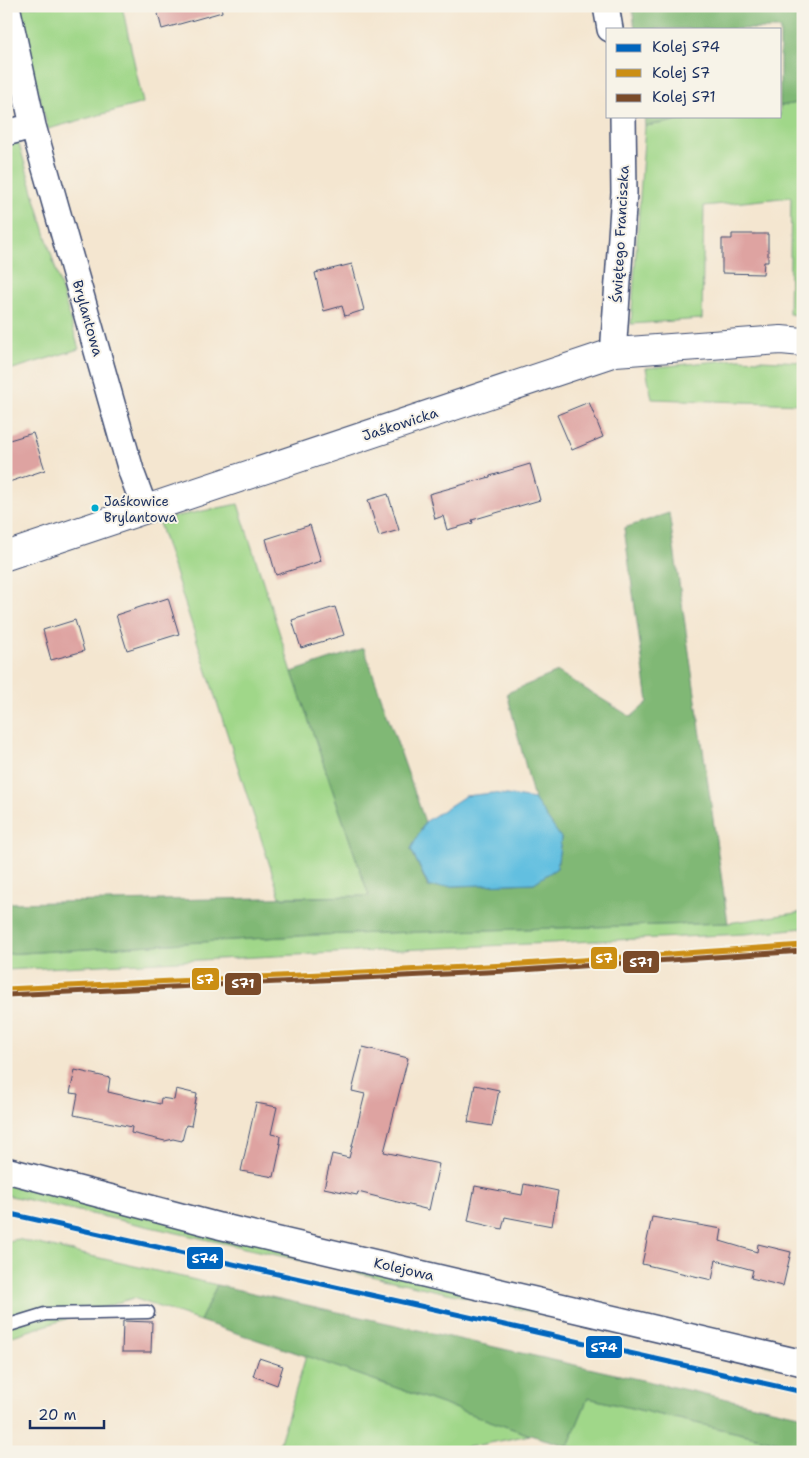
<svg xmlns="http://www.w3.org/2000/svg" width="809" height="1458" font-family="'Shantell Sans',sans-serif">
	<rect width="100%" height="100%" fill="#f7f3e8"/>
	<filter id="ink" filterUnits="userSpaceOnUse"><feTurbulence type="fractalNoise" baseFrequency=".02" numOctaves="2"/><feDisplacementMap in="SourceGraphic" scale="10" xChannelSelector="R" yChannelSelector="G"/><feConvolveMatrix kernelMatrix="1 2 1 2 8 2 1 2 1" color-interpolation-filters="sRGB"/></filter>
	<filter id="wash" filterUnits="userSpaceOnUse"><feTurbulence type="fractalNoise" baseFrequency=".0096" numOctaves="4" result="noise"/><feDisplacementMap in="SourceGraphic" scale="20" xChannelSelector="R" yChannelSelector="G"/><feGaussianBlur stdDeviation="1.12" result="paint"/><feColorMatrix in="noise" values="0 0 0 0 0 0 0 0 0 0 0 0 0 0 0 0 0 1.4 0 .05"/><feComposite in="paint" operator="in"/></filter>
	<g filter="url(#wash)">
		<rect width="100%" height="100%" fill="#f4e6d0"/>
		<!-- green -->
		<path fill="#a0d789" stroke="#5e8374" d="M30 6H122L143 103 48 129 16 10Z
			M803 102V316L789 314 791 197 704 206 702 319 631 324 645 126 709 116H780V106Z
			M17 137 79 349 6 371V140Z
			M739 359 803 362V404L652 399 646 368Z
			M238 504 292 672 369 896 280 897 158 520Z
			M803 912V928L745 934 334 953 6 970V954L315 935 728 923Z
			M6 1179 803 1372 6 1195Z
			M17 1239 217 1285 200 1321 133 1298 6 1338V1242Z
			M306 1356 530 1435 444 1452H277Z
			M588 1398 803 1448V1452H590L568 1446Z"/>
		<!-- forest -->
		<path fill="#80b875" stroke="#4e746a" d="M632 6H803V102L780 106V29H635Z
			M644 116H709L645 126Z
			M669 513 728 923 315 935 6 954V903L369 896 292 672 364 648 425 822 411 849 428 887 534 883 557 868 561 838 534 799 507 693 558 672 631 717 648 702 624 528Z
			M217 1285 803 1416V1448L588 1398 568 1446 530 1435 306 1356 200 1321Z"/>
		<!-- water -->
		<path fill="#62bfe0" stroke="#3e779f" d="M493 793 534 799 561 838 557 868 534 883 429 887 411 849 425 822 465 796Z"/>
		<g id="blocks">
			<!-- building -->
			<path fill="#dea3a1" d="M156 6H221L222 12 162 29Z
				M732 234H768V262H764L763 274 722 273V239H732Z
				M352 264 364 310 345 316 342 306 324 311 315 273Z
				M589 402 603 437 572 450 557 415Z
				M33 433 45 470 6 483V441Z
				M530 464 540 500 472 520 473 523 447 530 443 516 435 519 429 494 490 477V476Z
				M388 494 399 530 379 536 368 500Z
				M310 525 321 561 276 575 266 539Z
				M168 598 179 634 127 650 116 615Z
				M335 607 344 635 301 648 292 620Z
				M75 620 84 651 51 660 43 630Z
				M363 1047 408 1058 384 1152 439 1164 429 1210 358 1192 357 1195 324 1188 332 1154 349 1158 365 1094 352 1091Z
				M75 1070 110 1078 108 1092 160 1104 161 1098 174 1100 176 1089 197 1094 191 1126 186 1125 182 1141 173 1139 165 1141 131 1133 132 1127 74 1115 78 1094 70 1093Z
				M475 1085 499 1090 492 1126 468 1122Z
				M256 1103 277 1107 271 1134 280 1136 279 1144H281L274 1177 241 1171Z
				M524 1184 558 1191 552 1226 505 1217 502 1229 468 1221 475 1186 522 1195Z
				M652 1217 722 1229 720 1241 757 1252 758 1244 791 1252 783 1286 751 1278 753 1270 716 1260 712 1280 642 1264Z
				M123 1321 152 1322 151 1352H122Z
				M259 1358 283 1366 277 1385 253 1376Z"/>
		</g>
	</g>
	<g filter="url(#ink)">
		<use href="#blocks" fill-opacity="0" stroke="#3c4a6f" stroke-width="1"/>
		<g fill="none" stroke-linecap="round" stroke-linejoin="round">
			<!-- service casing -->
			<g stroke="#3c4a6f" stroke-width="15">
				<path id="service" d="M6 1326 45 1314 148 1312"/>
			</g>
			<!-- minor casing -->
			<g stroke="#3c4a6f" stroke-width="28">
				<path id="minor" d="M7 6 33 126 132 474 145 509
					M606 6 610 29
					M6 133 33 126
					M615 352 614 340 624 193 623 116
					M6 1170 219 1226 803 1363"/>
			</g>
			<!-- tertiary casing -->
			<g stroke="#3c4a6f" stroke-width="30">
				<path id="tertiary" d="M6 556 615 352 781 340 803 342"/>
			</g>
			<!-- service -->
			<use href="#service" stroke="#fff" stroke-width="12"/>
			<!-- minor -->
			<use href="#minor" stroke="#fff" stroke-width="25"/>
			<!-- tertiary -->
			<use href="#tertiary" stroke="#fff" stroke-width="28"/>
			<!-- rail-1 casing -->
			<g stroke="#f7f3e8" stroke-width="9">
				<path id="rail-1" d="M6 1213 803 1392"/>
			</g>
			<!-- rail-2 casing -->
			<g stroke="#f7f3e8" stroke-width="9">
				<path id="rail-2" d="M6 989 507 965 803 945"/>
			</g>
			<!-- rail-3 casing -->
			<g stroke="#f7f3e8" stroke-width="9">
				<path id="rail-3" d="M6 995 507 971 803 951"/>
			</g>
			<!-- rail-1 -->
			<use href="#rail-1" stroke="#0065bd" stroke-width="5"/>
			<!-- rail-2 -->
			<use href="#rail-2" stroke="#cb8e13" stroke-width="5"/>
			<!-- rail-3 -->
			<use href="#rail-3" stroke="#7a4b2a" stroke-width="5"/>
		</g>
	</g>
	<!-- markers -->
	<circle fill="#00a9ce" stroke="#f7f3e8" stroke-width="2" cx="95" cy="508" r="4.5"/>
	<g text-anchor="middle" stroke-width="4" stroke-linejoin="round" paint-order="stroke">
		<!-- bus labels -->
		<g font-size="13" fill="#1b2f5e" stroke="#f7f3e8" text-anchor="start">
			<text x="104" y="506">Jaśkowice<tspan x="104" dy="16">Brylantowa</tspan></text>
		</g>
		<!-- street labels -->
		<g font-size="14" fill="#1b2f5e" stroke="#f7f3e8">
			<text transform="translate(620 234) rotate(-87)" y="5">Świętego Franciszka</text>
			<text transform="translate(88 318) rotate(74)" y="5">Brylantowa</text>
			<text transform="translate(400 424) rotate(-18)" y="5">Jaśkowicka</text>
			<text transform="translate(404 1269) rotate(13)" y="5">Kolejowa</text>
		</g>
	</g>
	<g stroke="#f7f3e8" stroke-width="2">
		<rect x="590" y="946" width="28" height="24" rx="5" fill="#cb8e13"/>
		<rect x="622" y="950" width="38" height="24" rx="5" fill="#7a4b2a"/>
		<rect x="191" y="967" width="29" height="24" rx="5" fill="#cb8e13"/>
		<rect x="224" y="972" width="38" height="24" rx="5" fill="#7a4b2a"/>
		<rect x="186" y="1246" width="38" height="24" rx="5" fill="#0065bd"/>
		<rect x="585" y="1335" width="38" height="24" rx="5" fill="#0065bd"/>
	</g>
	<g font-size="14" text-anchor="middle" font-weight="bold" fill="#fff">
		<text x="604" y="963">S7</text>
		<text x="641" y="967">S71</text>
		<text x="205" y="984">S7</text>
		<text x="243" y="988">S71</text>
		<text x="205" y="1263">S74</text>
		<text x="604" y="1352">S74</text>
	</g>
	<!-- margin -->
	<rect width="809" height="1458" fill="none" stroke="#f7f3e8" stroke-width="25"/>
	<!-- legend -->
	<rect x="606" y="28" width="175" height="90" fill="#f7f3e8" stroke="#9fa5b1"/>
	<rect x="616" y="44" width="25" height="8" fill="#0065bd" stroke="#9fa5b1"/>
	<text x="652" y="52" font-size="15" fill="#1b2f5e">Kolej S74</text>
	<rect x="616" y="69" width="25" height="8" fill="#cb8e13" stroke="#9fa5b1"/>
	<text x="652" y="78" font-size="15" fill="#1b2f5e">Kolej S7</text>
	<rect x="616" y="94" width="25" height="8" fill="#7a4b2a" stroke="#9fa5b1"/>
	<text x="652" y="102" font-size="15" fill="#1b2f5e">Kolej S71</text>
	<!-- scale -->
	<path d="M30 1420v8h74v-8" fill="none" stroke="#1b2f5e" stroke-width="2.5"/>
	<text x="38" y="1420" font-size="15" fill="#1b2f5e" stroke="#f7f3e8" stroke-width="4" paint-order="stroke">20 m</text>
</svg>
